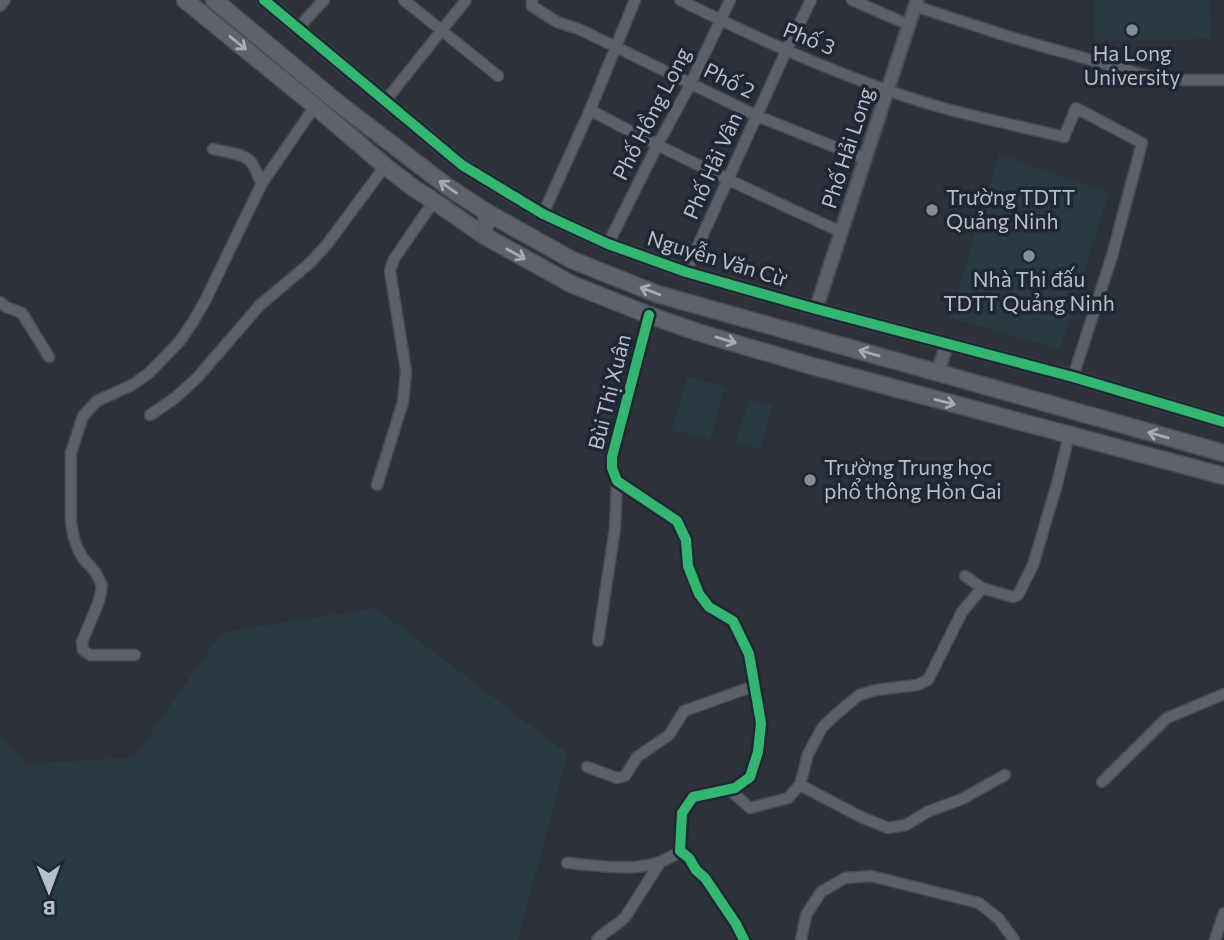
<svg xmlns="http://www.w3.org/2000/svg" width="1224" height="940" font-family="Commissioner,sans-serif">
	<rect width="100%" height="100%" fill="#2c313a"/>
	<!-- green -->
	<path fill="#293b40" d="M1094 0H1210L1211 39 1095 41Z
		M999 154 1109 193 1060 349 950 318Z
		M687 376 725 387 710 440 672 430Z
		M749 399 773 406 760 449 736 442Z
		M376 608 568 754 518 940H0V737L27 764 134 757 222 632Z"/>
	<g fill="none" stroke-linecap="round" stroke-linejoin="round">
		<!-- minor casing -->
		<g stroke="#484c52" stroke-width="13">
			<path id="minor" d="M404 0 498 76
				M532 0V6L557 22 579 29 757 116 865 159
				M680 0C768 44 859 85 954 111 990 120 1027 128 1064 137L1076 108 1142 143 1112 256 1073 377
				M852 0 909 25
				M0 6 5 0
				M915 6 1010 37 1148 76 1184 80H1224
				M298 28 324 0
				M386 100 466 0
				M590 110C672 154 756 193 841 232
				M213 149C224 152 244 153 251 162 256 168 257 176 262 183
				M543 214 590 110 635 0
				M608 244 657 146 691 83 730 0
				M686 272 786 51 811 0
				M0 302 6 307 22 313 49 357
				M649 315 612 457V468L617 481 677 521 686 540 688 566 699 594 709 607 733 621 749 654 761 723 758 752 750 777 735 788 693 797 682 813 680 851 689 858 696 870 705 878 736 924 744 940
				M150 415 175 398 197 378 260 305 311 262 328 243 385 166
				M377 485 403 402 406 371 390 271 394 259 434 201
				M965 576 982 588
				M598 641 615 528 617 481
				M135 655H90L83 650 82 642 99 601 102 586 96 573 83 558 77 547 73 535 71 521V453L83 416 97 401 132 385 149 373 180 341 193 322 206 299 262 183 315 106
				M587 767 617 778 625 776 637 757 669 735 684 711 754 686
				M1102 782 1167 718 1224 694
				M800 785 861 817 888 828 906 825 927 812 962 799 1005 775
				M730 790 750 808 788 798 800 785 808 754 822 728 833 717 859 695 876 690 917 685 928 680 962 612 982 588 1013 597 1018 595 1033 565 1057 484 1069 435
				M567 863C606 866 647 876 680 851
				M597 940C605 930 618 926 626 916L659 864
				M801 940 806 915 821 892 845 878 871 876 979 903 999 919 1014 940
				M1215 940 1224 913"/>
		</g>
		<!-- tertiary casing -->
		<g stroke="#484c52" stroke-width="16">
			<path id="tertiary" d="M264 0 462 165 543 214 608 244 686 272 816 309 1073 377 1224 422
				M816 309 917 0
				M938 372 947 344"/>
		</g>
		<!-- primary casing -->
		<g stroke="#4a4e57" stroke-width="19">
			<path id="primary" d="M185 0 315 106 385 166 415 189 434 201 483 235 571 284 649 315 697 332 812 366 1224 476
				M214 0 338 103 448 187 488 213 572 260 657 294 1224 453"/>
		</g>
		<!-- trunk casing -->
		<g stroke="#494e55" stroke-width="19">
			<path id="trunk" d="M483 235 488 213"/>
		</g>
		<!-- minor -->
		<use href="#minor" stroke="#5c6068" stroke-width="10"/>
		<!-- tertiary -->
		<use href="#tertiary" stroke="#5c6068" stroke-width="12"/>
		<!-- primary -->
		<use href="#primary" stroke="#5e626a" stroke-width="16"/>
		<!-- trunk -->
		<use href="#trunk" stroke="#5d6066" stroke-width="16"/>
		<!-- cycleway casing -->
		<g stroke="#1f2735" stroke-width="15">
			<path id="cycleway" d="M264 0 462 165 543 214 608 244 686 272 816 309 1073 377 1224 422
				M649 315 612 457V468L617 481 677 521 686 540 688 566 699 594 709 607 733 621 749 654 761 723 758 752 750 777 735 788 693 797 682 813 680 851 689 858 696 870 705 878 736 924 744 940"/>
		</g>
		<!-- cycleway -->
		<use href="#cycleway" stroke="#33b770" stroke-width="10"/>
	</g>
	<!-- one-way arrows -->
	<defs><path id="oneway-shaft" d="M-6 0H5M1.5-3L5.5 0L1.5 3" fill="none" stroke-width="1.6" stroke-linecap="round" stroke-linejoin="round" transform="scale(1.75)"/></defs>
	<g stroke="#a4acb7">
		<use href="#oneway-shaft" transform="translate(238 43) rotate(39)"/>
		<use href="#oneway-shaft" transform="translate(448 187) rotate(-145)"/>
		<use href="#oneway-shaft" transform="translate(516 254) rotate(29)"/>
		<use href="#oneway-shaft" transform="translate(650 291) rotate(-159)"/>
		<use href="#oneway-shaft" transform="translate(726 340) rotate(17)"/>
		<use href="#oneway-shaft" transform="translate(869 353) rotate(-164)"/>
		<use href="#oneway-shaft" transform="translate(945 402) rotate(15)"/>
		<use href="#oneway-shaft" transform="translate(1158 435) rotate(-164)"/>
	</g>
	<!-- markers -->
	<g fill="#868d98" stroke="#1f2735" stroke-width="2.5">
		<circle cx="1132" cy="30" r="7"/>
		<circle cx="932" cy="210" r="7"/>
		<circle cx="1029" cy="256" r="7"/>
		<circle cx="810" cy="480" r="7"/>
	</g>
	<g text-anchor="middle" stroke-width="7" stroke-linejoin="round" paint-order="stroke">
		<!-- street labels -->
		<g font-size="21" fill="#b6beca" stroke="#1f2735">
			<text transform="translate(809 39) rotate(22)" y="7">Phố 3</text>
			<text transform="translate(729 81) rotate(26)" y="7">Phố 2</text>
			<text transform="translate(652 114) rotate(-63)" y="7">Phố Hồng Long</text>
			<text transform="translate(848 148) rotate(-72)" y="7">Phố Hải Long</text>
			<text transform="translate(713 166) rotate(-66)" y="7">Phố Hải Vân</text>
			<text transform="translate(717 259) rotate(17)" y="7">Nguyễn Văn Cừ</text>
			<text transform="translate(610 392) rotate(-76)" y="7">Bùi Thị Xuân</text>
		</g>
		<!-- poi labels -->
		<g font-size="21" fill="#b6beca" stroke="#1f2735">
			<text x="1132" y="61">Ha Long<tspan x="1132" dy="24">University</tspan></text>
			<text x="946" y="205" text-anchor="start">Trường TDTT<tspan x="946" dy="24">Quảng Ninh</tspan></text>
			<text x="1029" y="287">Nhà Thi đấu<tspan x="1029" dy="24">TDTT Quảng Ninh</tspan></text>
			<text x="824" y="475" text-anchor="start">Trường Trung học<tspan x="824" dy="24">phổ thông Hòn Gai</tspan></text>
		</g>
	</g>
	<!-- north arrow -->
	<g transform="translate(49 891) rotate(179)" stroke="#1f2735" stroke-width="5" paint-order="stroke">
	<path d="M0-5L12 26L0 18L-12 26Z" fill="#b6beca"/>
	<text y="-10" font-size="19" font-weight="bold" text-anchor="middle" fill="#b6beca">B</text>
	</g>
</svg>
